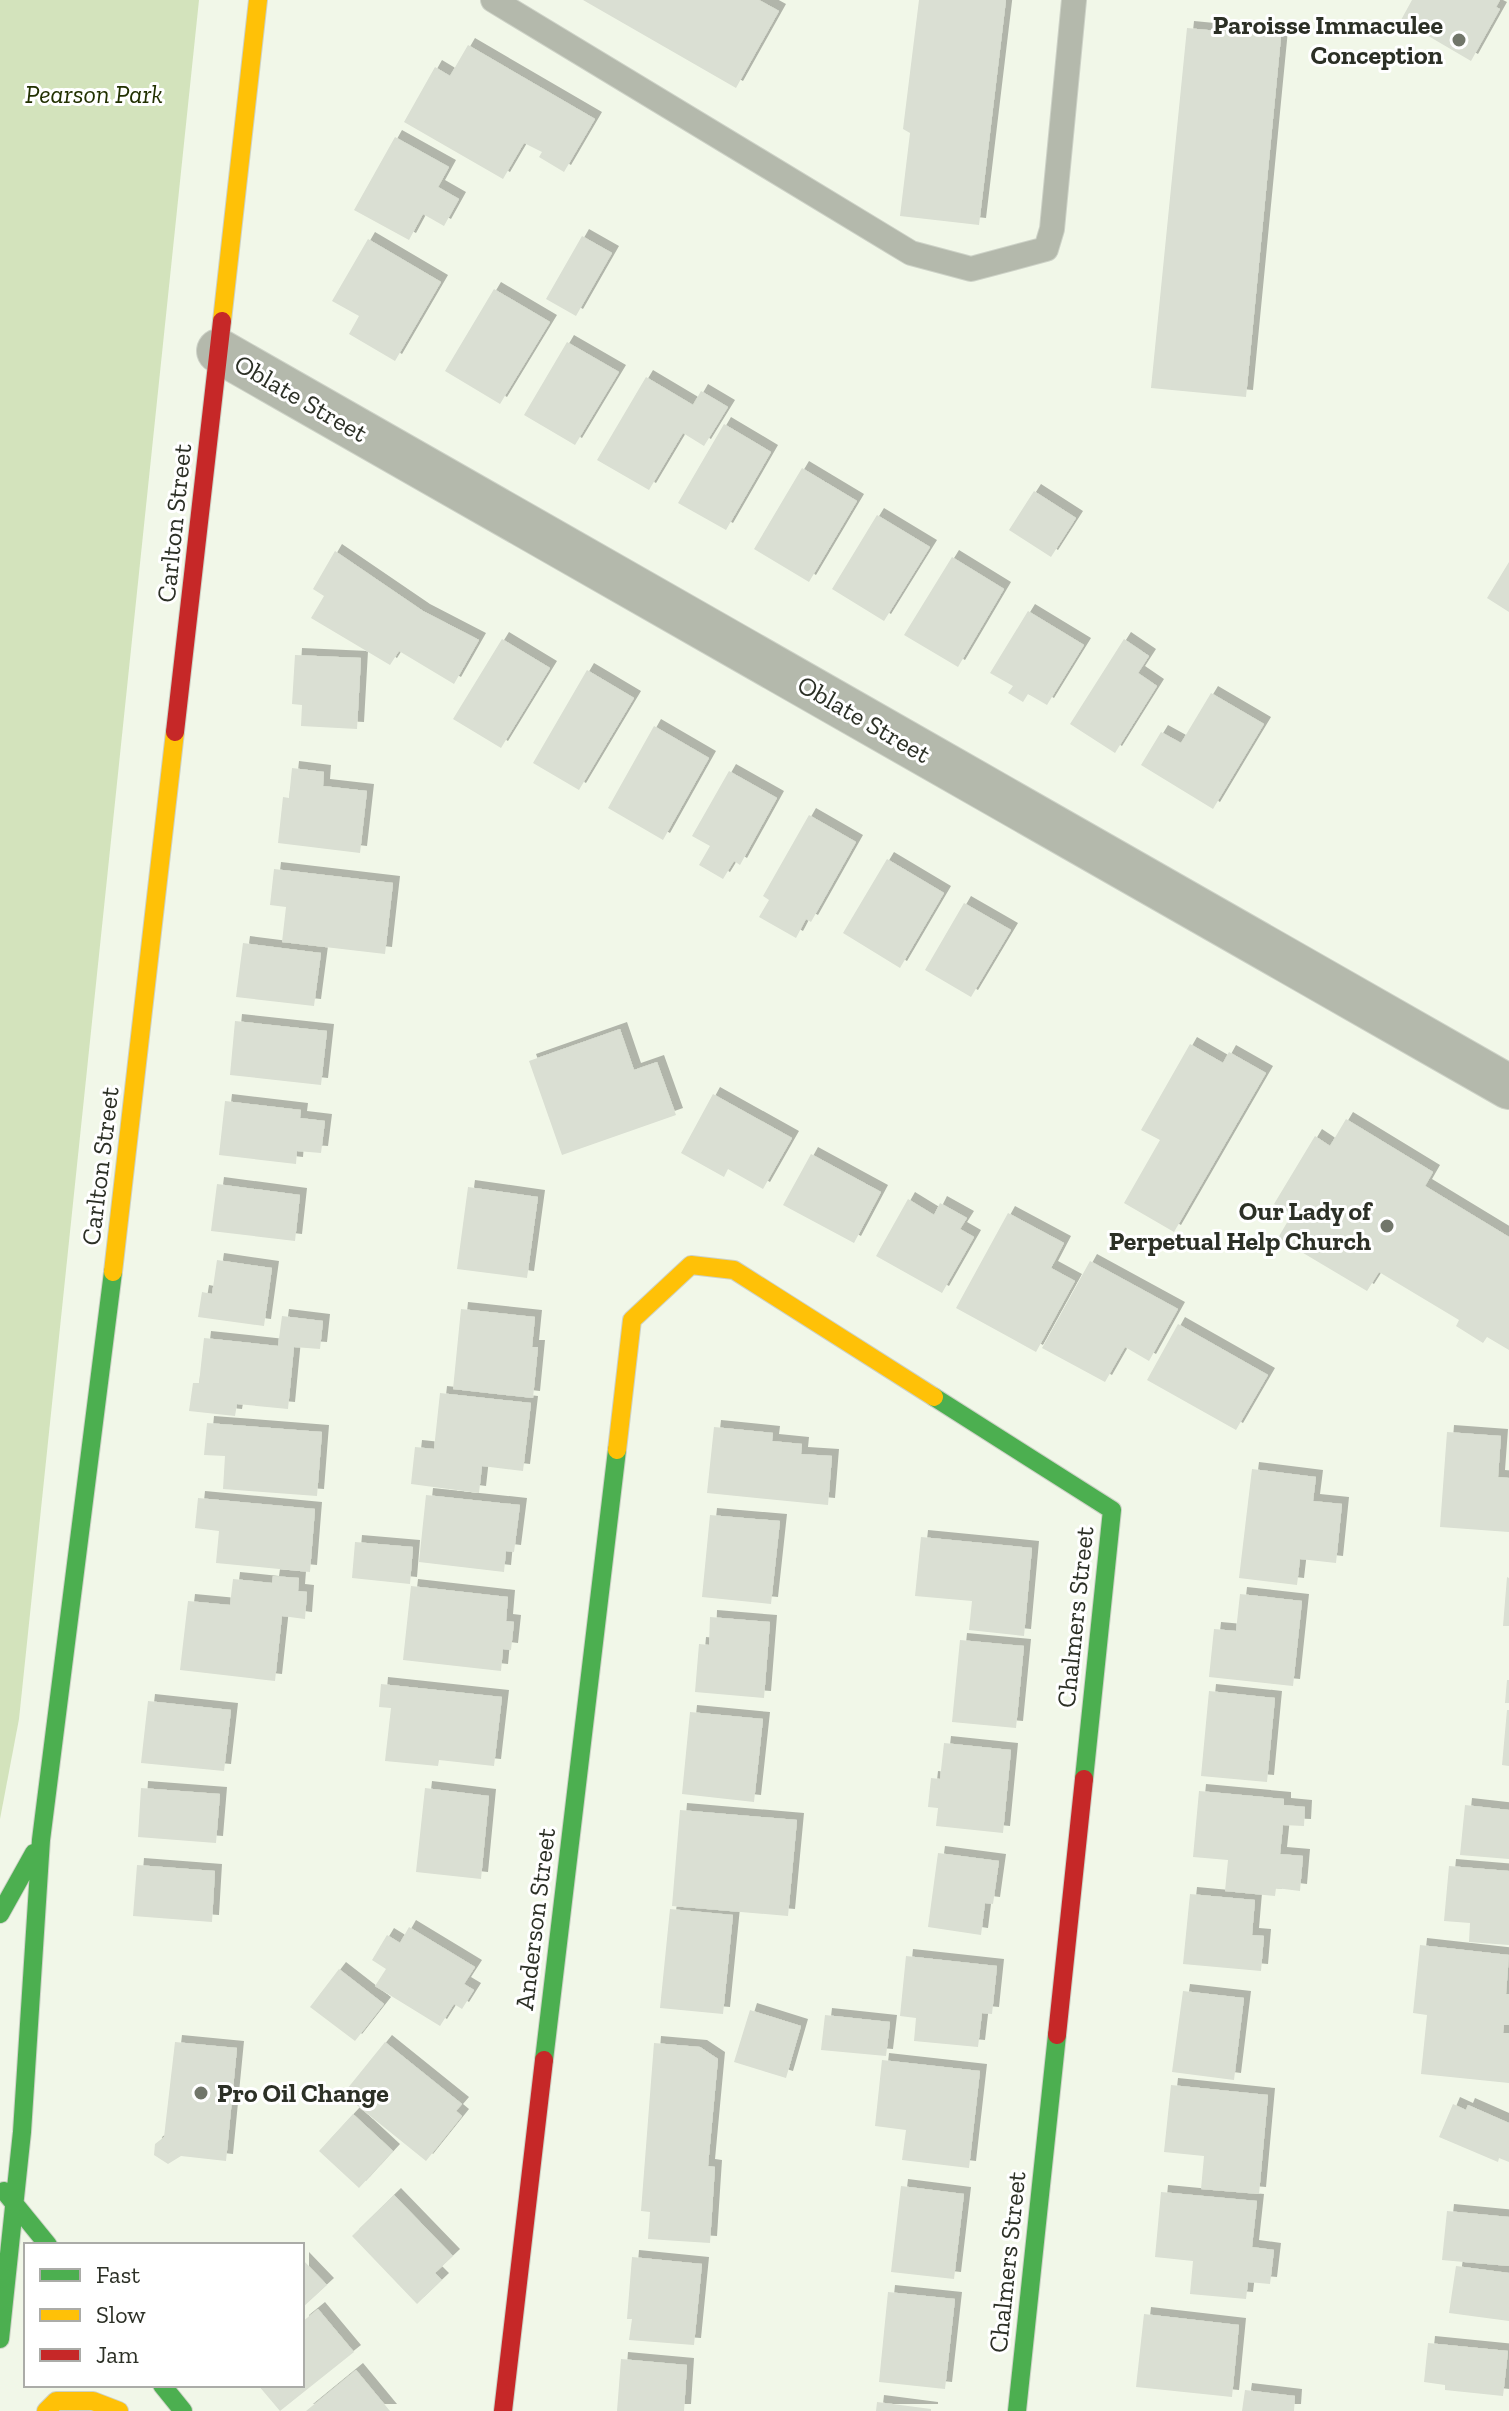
<svg xmlns="http://www.w3.org/2000/svg" width="1509" height="2411" font-family="'Zilla Slab',serif">
	<defs>
		<filter id="shadow"><feDropShadow dx="7" dy="-7" stdDeviation="0" flood-color="#0004"/></filter>
	</defs>
	<rect width="100%" height="100%" fill="#f1f7e8"/>
	<!-- green -->
	<path fill="#d3e3bc" d="M0 0H199L19 1719 0 1819Z"/>
	<!-- building -->
	<path fill="#dadfd3" filter="url(#shadow)" d="M583 0H759L779 11 736 88Z
		M919 0H1006L979 225 900 216 910 133 903 129Z
		M1412 0H1500L1496 7 1500 9 1471 61 1401 20Z
		M1187 28 1281 37 1246 397 1151 388Z
		M468 45 595 119 564 172 539 157 542 152 524 143 503 179 404 122 435 67 450 76Z
		M395 137 449 167 438 187 459 199 444 226 423 214 409 240 354 210Z
		M582 236 612 253 576 316 546 299Z
		M368 239 441 282 395 361 349 334 359 316 332 301Z
		M494 289 550 322 500 404 445 371Z
		M567 342 619 372 575 445 524 415Z
		M646 377 693 405 701 391 728 407 704 446 683 433 649 490 597 460Z
		M724 424 771 452 726 530 678 503Z
		M802 468 857 501 809 582 754 549Z
		M1034 491 1076 518 1051 557 1009 530Z
		M877 515 930 547 884 621 832 589Z
		M335 551 423 611 479 640 454 684 399 651 390 665 311 618 324 596 313 589Z
		M952 557 1004 589 958 667 904 635Z
		M1509 562V612L1487 598Z
		M1028 611 1084 645 1047 705 1028 694 1023 702 1008 693 1013 686 990 673Z
		M502 639 550 668 501 748 453 719Z
		M1124 639 1149 656 1138 673 1157 686 1115 753 1070 724Z
		M295 655 361 658 357 729 301 726 302 705 292 704Z
		M587 670 634 698 579 790 533 763Z
		M1211 693 1264 724 1213 809 1141 765 1161 732 1181 743Z
		M654 726 709 758 663 840 608 808Z
		M292 768 324 772 323 786 367 791 360 853 278 843 283 797 289 798Z
		M729 771 777 798 740 865 734 861 723 879 699 865 710 846 692 836Z
		M809 815 856 842 811 922 806 919 796 938 759 917 769 900 763 896Z
		M887 859 944 893 900 968 843 933Z
		M274 869 393 883 385 954 282 942 286 907 270 905Z
		M964 903 1011 930 971 997 925 970Z
		M243 943 321 953 314 1006 236 997Z
		M235 1021 327 1031 321 1085 230 1075Z
		M620 1029 634 1070 657 1062 676 1115 562 1155 529 1061Z
		M1190 1044 1223 1063 1229 1052 1266 1073 1174 1232 1124 1203 1160 1140 1141 1130Z
		M713 1094 792 1138 763 1189 728 1169 724 1177 681 1153Z
		M225 1101 301 1110 300 1118 325 1121 321 1153 297 1151 296 1164 219 1155Z
		M1346 1119 1433 1172 1425 1186 1509 1237V1350L1487 1337 1483 1343 1456 1326 1459 1320 1379 1272 1367 1291 1278 1238 1292 1214 1274 1204 1315 1136 1330 1146Z
		M811 1154 881 1192 854 1243 783 1205Z
		M217 1184 300 1195 295 1241 211 1231Z
		M468 1187 538 1197 527 1278 457 1269Z
		M908 1199 934 1215 940 1203 967 1218 960 1229 974 1237 942 1293 876 1256Z
		M1008 1213 1064 1243 1051 1268 1075 1281 1036 1352 956 1308Z
		M217 1260 272 1268 264 1326 198 1317 202 1292 212 1294Z
		M1090 1261 1178 1309 1149 1361 1125 1347 1105 1382 1042 1348Z
		M461 1309 535 1317 532 1347H538L533 1398 453 1389Z
		M282 1316 323 1321 320 1349 294 1347 288 1409 237 1404 235 1416 189 1411 193 1383H199L204 1338 278 1346Z
		M1178 1324 1268 1375 1236 1430 1147 1380Z
		M440 1393 531 1403 523 1471 482 1466 479 1493 411 1484 415 1447 434 1449Z
		M207 1423 322 1432 317 1496 223 1489 225 1456 204 1455Z
		M714 1427 773 1433 772 1441 802 1444 801 1454 832 1456 828 1505 707 1493Z
		M1447 1432 1501 1436 1498 1477 1509 1478V1532L1440 1527Z
		M1252 1469 1316 1477 1313 1501 1342 1504 1336 1563 1300 1559 1297 1585 1239 1578Z
		M426 1495 520 1505 514 1552 506 1551 504 1572 419 1562Z
		M198 1498 315 1509 310 1572 216 1563 219 1531 195 1528Z
		M710 1515 780 1521 771 1604 702 1597Z
		M921 1537 1032 1548 1024 1636 969 1630 972 1601 915 1596Z
		M355 1542 413 1547 410 1584 352 1578Z
		M273 1576 299 1578 298 1591 307 1592 305 1619 282 1616 275 1681 180 1670 188 1601 230 1605 233 1579 272 1583Z
		M1507 1577 1509 1578V1626H1503Z
		M411 1586 508 1597 506 1621 514 1622 511 1650 503 1649 501 1671 403 1660Z
		M1240 1594 1302 1601 1293 1686 1209 1677 1214 1629 1236 1631Z
		M710 1617 770 1622 764 1698 695 1692 699 1644 709 1645Z
		M960 1640 1024 1646 1016 1728 952 1722Z
		M1507 1680H1509V1703H1505Z
		M381 1684 502 1697 494 1766 439 1760 438 1766 385 1761 391 1708 379 1707Z
		M1209 1691 1275 1698 1267 1782 1201 1776Z
		M148 1701 231 1710 224 1771 141 1763Z
		M1507 1710H1509V1766L1502 1765Z
		M690 1712 763 1719 754 1802 682 1794Z
		M944 1743 1011 1750 1003 1833 936 1826 938 1808 928 1807 931 1778 940 1779Z
		M141 1788 220 1794 216 1843 138 1837Z
		M425 1788 489 1796 481 1879 416 1872Z
		M1199 1791 1284 1799V1805L1305 1807 1304 1826 1283 1825 1280 1854 1303 1856 1300 1891 1276 1888 1275 1896 1225 1891 1228 1860 1193 1857Z
		M1465 1805 1509 1810V1859L1460 1855Z
		M680 1810 797 1820 788 1916 672 1906Z
		M938 1853 999 1861 993 1904 985 1903 981 1935 928 1927Z
		M137 1865 215 1871 212 1922 133 1916Z
		M1449 1866 1509 1871V1945L1469 1942 1470 1923 1444 1921Z
		M1190 1894 1255 1900 1252 1935 1264 1936 1261 1971 1183 1964Z
		M670 1909 733 1915 723 2014 660 2008Z
		M409 1927 475 1967 464 1984 474 1990 462 2009 454 2004 440 2026 375 1986 386 1969 372 1960 387 1935 400 1943Z
		M1420 1945 1509 1955 1506 1994H1509V2025H1504L1503 2033H1509V2083L1421 2074 1427 2015 1413 2013Z
		M906 1956 997 1966 992 2014 982 2013 978 2047 914 2041 916 2018 900 2016Z
		M339 1969 384 2004 355 2041 310 2007Z
		M1183 1991 1244 1998 1234 2080 1172 2072Z
		M750 2010 801 2026 786 2078 734 2062Z
		M825 2015 890 2022 886 2056 821 2050Z
		M175 2042 237 2048 226 2161 181 2156 168 2164 154 2155 155 2144 164 2137Z
		M385 2042 462 2104 456 2111 462 2116 426 2161 343 2094Z
		M654 2043 700 2047 718 2059 708 2166 715 2167 710 2243 648 2239 650 2212 641 2211Z
		M882 2060 980 2071 969 2168 902 2160 906 2130 875 2126Z
		M1171 2085 1268 2095 1259 2194 1201 2189 1204 2156 1164 2152Z
		M1453 2104 1466 2110 1468 2105 1509 2123V2162L1499 2158 1498 2162 1439 2137Z
		M353 2114 393 2151 359 2188 319 2151Z
		M901 2186 964 2194 954 2279 891 2272Z
		M1161 2192 1257 2201 1252 2247 1274 2250 1270 2284 1248 2282 1246 2299 1190 2294 1193 2261 1155 2257Z
		M394 2195 453 2256 435 2273 442 2280 417 2304 352 2236Z
		M1447 2211 1509 2217V2266L1442 2260Z
		M632 2257 702 2264 694 2345 629 2340 632 2319H627Z
		M302 2259 327 2285 302 2308Z
		M1456 2266 1509 2273V2321L1449 2313Z
		M888 2292 955 2299 945 2389 879 2382Z
		M318 2309 354 2352 280 2411 258 2385H302V2322Z
		M1144 2314 1239 2325 1232 2397 1136 2387Z
		M1428 2343 1508 2351 1503 2396 1445 2390V2385L1424 2382Z
		M621 2359 687 2365 684 2411H617Z
		M356 2370 390 2411H306Z
		M1245 2390 1295 2396 1294 2411H1242Z
		M877 2402 931 2409V2411H876Z"/>
	<g fill="none" stroke-linecap="round" stroke-linejoin="round">
		<!-- lane casing -->
		<g stroke="#cdd2c7" stroke-width="26">
			<path id="lane" d="M493 0 911 253 971 269 1046 249 1052 229 1074 0"/>
		</g>
		<!-- street casing -->
		<g stroke="#cdd2c7" stroke-width="46">
			<path id="street" d="M219 351 1509 1087"/>
		</g>
		<!-- fast casing -->
		<g stroke="#cdd2c7" stroke-width="20">
			<path id="fast" d="M934 1397 1112 1510 1084 1779
				M0 1914 34 1853
				M544 2060 617 1450
				M4 2191 48 2245
				M0 2339 22 2132 41 1840 113 1272
				M162 2385 183 2411
				M1017 2411 1057 2035"/>
		</g>
		<!-- slow casing -->
		<g stroke="#cdd2c7" stroke-width="20">
			<path id="slow" d="M222 321 258 0
				M113 1272 175 732
				M617 1450 632 1320 691 1265 734 1270 934 1397
				M46 2411 56 2401H93L119 2411"/>
		</g>
		<!-- jam casing -->
		<g stroke="#cdd2c7" stroke-width="20">
			<path id="jam" d="M175 732 222 321
				M1057 2035 1084 1779
				M503 2411 544 2060"/>
		</g>
		<!-- lane -->
		<use href="#lane" stroke="#b4b9ac" stroke-width="24"/>
		<!-- street -->
		<use href="#street" stroke="#b4b9ac" stroke-width="44"/>
		<!-- fast -->
		<use href="#fast" stroke="#4caf50" stroke-width="18"/>
		<!-- slow -->
		<use href="#slow" stroke="#ffc107" stroke-width="18"/>
		<!-- jam -->
		<use href="#jam" stroke="#c62828" stroke-width="18"/>
	</g>
	<!-- markers -->
	<g fill="#71766a" stroke="#fff" stroke-width="3">
		<circle cx="1459" cy="40" r="8"/>
		<circle cx="1387" cy="1226" r="8"/>
		<circle cx="201" cy="2093" r="8"/>
	</g>
	<g text-anchor="middle" stroke-width="6" stroke-linejoin="round" paint-order="stroke">
		<!-- poi labels -->
		<g font-size="26" font-weight="bold" fill="#2c3026" stroke="#fff" text-anchor="end">
			<text x="1443" y="34">Paroisse Immaculee<tspan x="1443" dy="30">Conception</tspan></text>
			<text x="1371" y="1220">Our Lady of<tspan x="1371" dy="30">Perpetual Help Church</tspan></text>
			<text x="217" y="2102" text-anchor="start">Pro Oil Change</text>
		</g>
		<!-- park labels -->
		<g font-size="26" font-style="italic" fill="#213000" stroke="#fff">
			<text x="94" y="103">Pearson Park</text>
		</g>
		<!-- street labels -->
		<g font-size="26" fill="#2c3026" stroke="#fff">
			<text transform="translate(301 398) rotate(30)" y="9">Oblate Street</text>
			<text transform="translate(174 523) rotate(-84)" y="9">Carlton Street</text>
			<text transform="translate(864 719) rotate(30)" y="9">Oblate Street</text>
			<text transform="translate(100 1166) rotate(-83)" y="9">Carlton Street</text>
			<text transform="translate(1075 1617) rotate(-84)" y="9">Chalmers Street</text>
			<text transform="translate(535 1919) rotate(-83)" y="9">Anderson Street</text>
			<text transform="translate(1007 2262) rotate(-84)" y="9">Chalmers Street</text>
		</g>
	</g>
	<!-- legend -->
	<rect x="24" y="2243" width="280" height="144" fill="#ffffff" stroke="#abaca8" stroke-width="2"/>
	<rect x="40" y="2269" width="40" height="12" fill="#4caf50" stroke="#abaca8" stroke-width="2"/>
	<text x="96" y="2283" font-size="24" fill="#2c3026">Fast</text>
	<rect x="40" y="2309" width="40" height="12" fill="#ffc107" stroke="#abaca8" stroke-width="2"/>
	<text x="96" y="2323" font-size="24" fill="#2c3026">Slow</text>
	<rect x="40" y="2349" width="40" height="12" fill="#c62828" stroke="#abaca8" stroke-width="2"/>
	<text x="96" y="2363" font-size="24" fill="#2c3026">Jam</text>
</svg>
